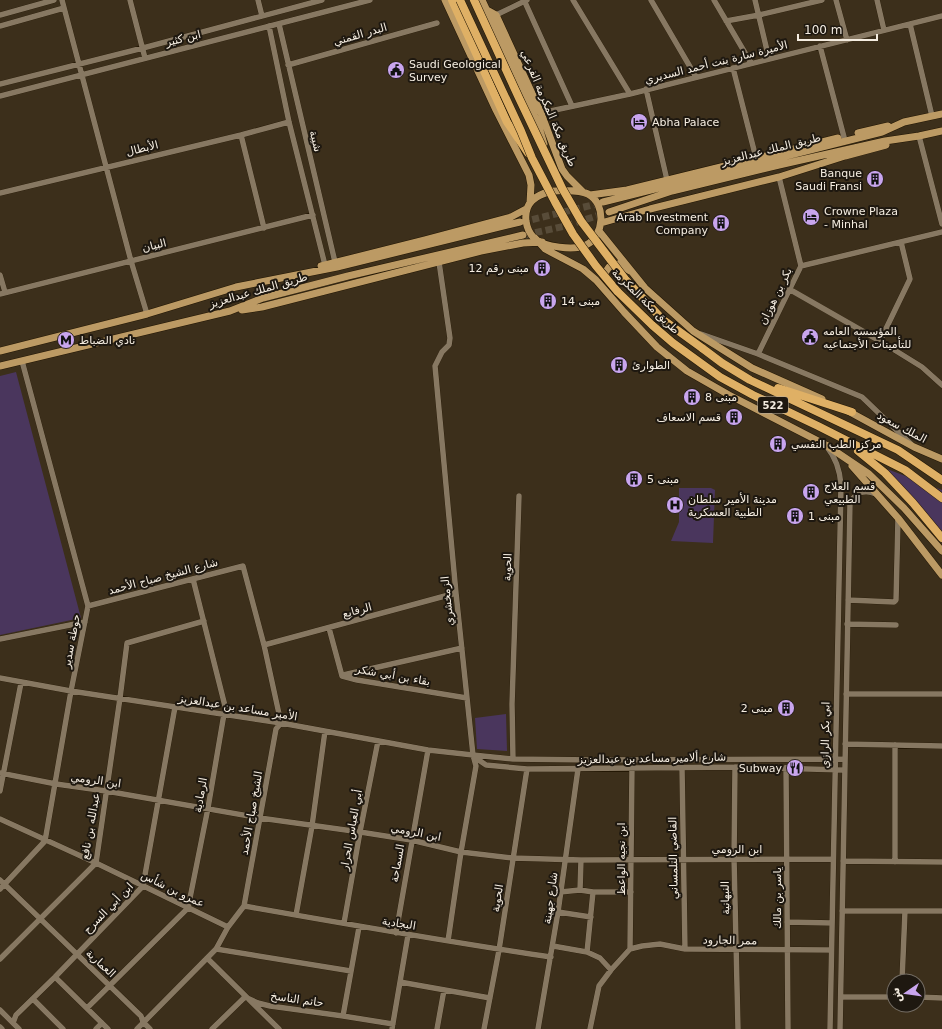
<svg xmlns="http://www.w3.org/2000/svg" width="942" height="1029" font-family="'DejaVu Sans',Vazirmatn,sans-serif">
	<rect width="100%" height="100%" fill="#3c2f1b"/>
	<!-- green -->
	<path fill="#4a365d" d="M16 372 81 618 0 635V376Z
		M887 469 942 490V534Z
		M679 488H711L715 490 713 543 671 541 679 522Z
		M506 714 507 751 477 749 475 718Z"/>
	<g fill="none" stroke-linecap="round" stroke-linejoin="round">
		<!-- major-tunnel -->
		<path stroke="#584c39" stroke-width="7" stroke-dasharray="7 3.5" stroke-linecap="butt" d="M522 222 601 203
			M525 235 565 226 606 213"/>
		<!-- minor casing -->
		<g stroke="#231704" stroke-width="6">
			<path id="minor" d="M62 0 131 261 147 314
				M130 0 145 58
				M258 0 262 16
				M524 0 572 106
				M573 0 630 94
				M651 0 696 77
				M714 0 751 63
				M755 0 769 59
				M836 0 847 40
				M877 0 884 30
				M0 15 54 0
				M496 15 527 0
				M726 21 759 15 822 0
				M279 24 335 262
				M910 24 932 116
				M0 26 64 8
				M269 26 289 122 325 265
				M820 46 844 137
				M288 65 437 23
				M733 68 756 158
				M0 84 143 48 322 0
				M646 89 667 180
				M0 96 370 0
				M541 113 630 94 942 16
				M241 135 264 228
				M919 136 942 224
				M0 193 241 135 289 122
				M439 262 450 338 449 345 442 352 435 366 456 593 473 755 476 766 461 852 448 941
				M801 266 942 232
				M0 275 5 292
				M789 289 880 341 922 367 942 385
				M0 294 313 215
				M701 334 758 354 862 397 911 444
				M880 341 910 279 901 242
				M758 354 801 266 779 177
				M827 447C836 458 840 471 841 485L830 1029
				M848 600 894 602 896 600 898 518
				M88 606 243 566 264 645 281 723 276 729 244 906 228 927 216 949 137 1029
				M847 624 896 625
				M329 628 342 676 357 680 467 698
				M0 639 85 622
				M264 645 456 593
				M343 675 462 648
				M0 678 71 691 281 723 428 750 473 755 513 759 593 760 845 759
				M846 694H942
				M845 744 942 746
				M473 756 486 765 527 769 735 767 845 770
				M513 759 512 704 519 496
				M735 767 734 858 738 1029
				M682 768 685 949
				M786 768 788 1029
				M0 773 56 784 106 791 260 818 360 832 411 840 461 852 513 858 581 860 833 859
				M0 791 21 683
				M0 819 96 863 228 927
				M843 861 942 862
				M895 862V745
				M0 880 141 1016 143 1022 150 1029
				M0 889 45 841 71 691 88 606 22 361
				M580 890 581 860
				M560 892 580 890 593 892H631
				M244 906C346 924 448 942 551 957
				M842 911H942
				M558 912 591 917
				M296 915 312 826 325 731
				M787 922 832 923
				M344 923 360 832 378 741
				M396 933 428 750
				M553 946 587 952 600 958 611 970
				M216 949 351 971
				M630 949 642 946 660 944 685 949 831 950
				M630 949 632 768
				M587 952 593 892
				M207 958 279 1029
				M0 959 96 863 120 698 127 643 204 621
				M55 977 108 1029
				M902 981 905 911
				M400 982 490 998
				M841 997H894
				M918 997 942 998
				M33 999 63 1029
				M87 1008 188 908 208 808 224 714 226 710 193 579
				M0 1010 19 1029
				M343 1016 359 927
				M13 1023 16 1015 55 977 143 886 175 707
				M0 1027 2 1029
				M96 1029 102 1023
				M212 1029 245 997 258 1003 270 1006 343 1016 393 1024
				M392 1029 408 935
				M437 1029 444 990
				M484 1029 499 950 527 769
				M538 1029 558 912 578 769
				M590 1029 599 986 611 970 630 949
				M840 1029 850 503C855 492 865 489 876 494"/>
		</g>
		<!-- major casing -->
		<g stroke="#231704" stroke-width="8">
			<path id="major" d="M445 0 496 110 529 175 531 185 530 203
				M482 0 527 97 539 127 544 144
				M487 10 496 15 541 113 562 169 567 176 583 192
				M858 133 888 126
				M552 191C563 191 578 189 588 194 607 204 604 237 586 245 574 251 544 247 534 238 529 233 527 228 526 221 524 202 536 195 552 191Z
				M590 195 627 190 838 138
				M603 202 882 132 904 122 942 114
				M609 212 672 191 779 165 885 141 919 136 942 131
				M601 223 650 209 779 177 845 156 886 145
				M599 231 645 288 693 331 752 368 822 399
				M535 238 545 249 583 269 596 280 624 312 657 347 687 371 729 395 826 445 869 474 904 508 942 551
				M321 266 425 240 511 217 526 209
				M607 280 605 273 609 267 618 264 630 271
				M242 310 262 307 481 251 523 243 542 242
				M0 351 147 314 236 287 337 267 520 222
				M0 366 230 311 263 298 348 276 523 235
				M848 411 914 447 942 459
				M852 466 898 518 942 575"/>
		</g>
		<!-- highway casing -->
		<g stroke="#231704" stroke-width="9">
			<path id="highway" d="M452 0 507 122 528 153
				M617 291 652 325 673 343 720 377 753 395 818 426 905 470 942 498
				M702 348 722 363 750 380 898 450 942 480
				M778 388 852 412
				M858 451 885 473 913 503 942 538"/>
		</g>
		<!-- minor -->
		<use href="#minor" stroke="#877862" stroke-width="5.5"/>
		<!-- major -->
		<use href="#major" stroke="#bc9a64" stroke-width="7"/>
		<!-- highway -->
		<use href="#highway" stroke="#dfb065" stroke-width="8"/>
		<!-- highway-bridge casing -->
		<g stroke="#231704" stroke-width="9" stroke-linecap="butt">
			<path id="highway-bridge" d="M460 0 521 131 532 158 555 202 573 234 596 266 617 291
				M474 0 519 98 562 188 581 221 625 279 662 319 702 348"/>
		</g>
		<!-- highway-bridge -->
		<use href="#highway-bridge" stroke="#dfb065" stroke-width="8"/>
	</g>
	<!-- icons -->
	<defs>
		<g id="civic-disc" transform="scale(0.9)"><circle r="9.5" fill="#c9a5ee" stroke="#1e1810"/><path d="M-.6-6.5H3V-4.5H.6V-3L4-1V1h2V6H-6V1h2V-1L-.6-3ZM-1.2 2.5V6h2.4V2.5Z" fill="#111"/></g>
		<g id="hotel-disc" transform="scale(0.9)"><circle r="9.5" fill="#c9a5ee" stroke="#1e1810"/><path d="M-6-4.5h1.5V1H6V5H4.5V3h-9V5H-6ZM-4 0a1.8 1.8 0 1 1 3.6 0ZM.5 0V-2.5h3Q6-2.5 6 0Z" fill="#111"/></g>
		<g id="building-disc" transform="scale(0.9)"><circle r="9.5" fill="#c9a5ee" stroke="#1e1810"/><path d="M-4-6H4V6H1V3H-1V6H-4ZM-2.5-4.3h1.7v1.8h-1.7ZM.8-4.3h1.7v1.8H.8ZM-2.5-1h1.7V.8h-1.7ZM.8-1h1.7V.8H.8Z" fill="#111"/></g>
		<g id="metro-disc" transform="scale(0.9)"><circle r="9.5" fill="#c9a5ee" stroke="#1e1810"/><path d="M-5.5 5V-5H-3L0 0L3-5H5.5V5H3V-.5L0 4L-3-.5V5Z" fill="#111"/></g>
		<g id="hospital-disc" transform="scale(0.9)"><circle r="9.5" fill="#c9a5ee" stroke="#1e1810"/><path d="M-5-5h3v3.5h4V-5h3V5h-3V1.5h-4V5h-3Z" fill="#111"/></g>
		<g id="restaurant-disc" transform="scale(0.9)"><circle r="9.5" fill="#c9a5ee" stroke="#1e1810"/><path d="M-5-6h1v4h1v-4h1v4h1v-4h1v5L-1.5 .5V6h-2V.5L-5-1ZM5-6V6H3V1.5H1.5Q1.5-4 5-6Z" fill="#111"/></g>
	</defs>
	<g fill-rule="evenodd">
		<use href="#civic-disc" x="396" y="70"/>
		<use href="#hotel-disc" x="639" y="122"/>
		<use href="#building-disc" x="875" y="179"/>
		<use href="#hotel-disc" x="811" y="217"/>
		<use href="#building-disc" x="721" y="223"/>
		<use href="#building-disc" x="542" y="268"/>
		<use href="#building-disc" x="548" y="301"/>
		<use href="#civic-disc" x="810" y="337"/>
		<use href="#metro-disc" x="66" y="340"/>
		<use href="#building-disc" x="619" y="365"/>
		<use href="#building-disc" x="692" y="397"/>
		<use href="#building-disc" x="734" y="417"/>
		<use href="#building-disc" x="778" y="444"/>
		<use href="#building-disc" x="634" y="479"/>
		<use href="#building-disc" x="811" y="492"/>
		<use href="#hospital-disc" x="675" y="505"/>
		<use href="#building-disc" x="795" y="516"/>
		<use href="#building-disc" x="786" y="708"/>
		<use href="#restaurant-disc" x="795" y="768"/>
	</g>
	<g text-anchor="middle" stroke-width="4" stroke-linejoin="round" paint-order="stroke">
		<!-- shield labels -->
		<rect fill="#1e1810" stroke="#b4ada2" stroke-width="1" x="758" y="397" width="30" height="16" rx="3"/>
		<g font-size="10" font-weight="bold" fill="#f5ede1">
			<text x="773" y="409">522</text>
		</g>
		<!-- street labels -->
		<g font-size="11" fill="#f5ede1" stroke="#1e1810">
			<text transform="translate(360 34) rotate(-16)" y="4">البدر القمني</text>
			<text transform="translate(183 38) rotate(-14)" y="4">ابن كثير</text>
			<text transform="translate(716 62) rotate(-14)" y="4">الأميرة سارة بنت أحمد السديري</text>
			<text transform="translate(549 108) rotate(67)" y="4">طريق مكة المكرمة الفرعي</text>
			<text transform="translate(316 141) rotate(76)" y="4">شيبة</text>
			<text transform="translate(142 148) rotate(-14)" y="4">الأبطال</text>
			<text transform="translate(771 149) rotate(-14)" y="4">طريق الملك عبدالعزيز</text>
			<text transform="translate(154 245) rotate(-14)" y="4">البيان</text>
			<text transform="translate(258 290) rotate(-16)" y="4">طريق الملك عبدالعزيز</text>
			<text transform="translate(775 296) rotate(-64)" y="4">بكر بن هوزان</text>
			<text transform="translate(646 301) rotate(44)" y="4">طريق مكة المكرمة</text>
			<text transform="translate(902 427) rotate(28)" y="4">الملك سعود</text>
			<text transform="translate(507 567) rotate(-88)" y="4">الحوية</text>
			<text transform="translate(163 576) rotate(-15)" y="4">شارع الشيخ صباح الأحمد</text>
			<text transform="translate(447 601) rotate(-96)" y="4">الزمخشري</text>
			<text transform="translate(357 610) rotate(-15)" y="4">الرفايع</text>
			<text transform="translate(71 641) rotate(-79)" y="4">حوطة سدير</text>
			<text transform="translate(393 675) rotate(10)" y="4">بقاء بن أبي شكر</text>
			<text transform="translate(238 707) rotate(9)" y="4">الأمير مساعد بن عبدالعزيز</text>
			<text transform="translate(825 735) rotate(-89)" y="4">ابي بكر الرازي</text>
			<text transform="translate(652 758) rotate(-1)" y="4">شارع ألامير مساعد بن عبدالعزيز</text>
			<text transform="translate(96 780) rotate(8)" y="4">ابن الرومي</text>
			<text transform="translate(200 795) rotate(-80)" y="4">الرمادية</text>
			<text transform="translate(251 813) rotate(-80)" y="4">الشيخ صباح الأحمد</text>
			<text transform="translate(90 826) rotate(-80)" y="4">عبدالله بن نافع</text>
			<text transform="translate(351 830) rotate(-80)" y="4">أبي العباس الحرار</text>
			<text transform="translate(416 832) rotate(11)" y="4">ابن الرومي</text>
			<text x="737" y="853">ابن الرومي</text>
			<text transform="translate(673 858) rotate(-91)" y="4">القاضي التلمساني</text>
			<text transform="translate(621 859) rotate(-90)" y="4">ابن نجيه الواعظ</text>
			<text transform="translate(397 863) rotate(-80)" y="4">السماحة</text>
			<text transform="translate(173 889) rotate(26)" y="4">عمرو بن شأس</text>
			<text transform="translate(497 898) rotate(-81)" y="4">الحوية</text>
			<text transform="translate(550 898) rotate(-82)" y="4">شارع جهينة</text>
			<text transform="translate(725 898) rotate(-91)" y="4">النبهانية</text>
			<text transform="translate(777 898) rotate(-90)" y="4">ياسر بن مالك</text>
			<text transform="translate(108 908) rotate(-46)" y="4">ابن أبي السرح</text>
			<text transform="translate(399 923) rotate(9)" y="4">البجادية</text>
			<text transform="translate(730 940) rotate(1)" y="4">ممر الجارود</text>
			<text transform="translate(101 963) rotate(43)" y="4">العمارية</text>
			<text transform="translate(297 999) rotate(8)" y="4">حاتم الناسخ</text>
		</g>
		<!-- poi labels -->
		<g font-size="11" fill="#f5ede1" stroke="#1e1810" text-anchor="start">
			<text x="409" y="68">Saudi Geological<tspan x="409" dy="13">Survey</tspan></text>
			<text x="652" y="126">Abha Palace</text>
			<text x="862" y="177" text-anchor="end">Banque<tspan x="862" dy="13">Saudi Fransi</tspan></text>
			<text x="824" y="215">Crowne Plaza<tspan x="824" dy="13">- Minhal</tspan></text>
			<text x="708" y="221" text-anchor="end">Arab Investment<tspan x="708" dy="13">Company</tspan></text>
			<text x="529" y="272" text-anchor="end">مبنى رقم 12</text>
			<text x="561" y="305">مبنى 14</text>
			<text x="823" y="335">المؤسسه العامه<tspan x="823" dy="13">للتأمينات الأجتماعيه</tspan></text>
			<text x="79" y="344">نادي الضباط</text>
			<text x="632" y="369">الطوارئ</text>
			<text x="705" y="401">مبنى 8</text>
			<text x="721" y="421" text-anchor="end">قسم الاسعاف</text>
			<text x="791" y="448">مركز الطب النفسي</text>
			<text x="647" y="483">مبنى 5</text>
			<text x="824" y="490">قسم العلاج<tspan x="824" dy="13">الطبيعي</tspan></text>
			<text x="688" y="503">مدينة الأمير سلطان<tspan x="688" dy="13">الطبية العسكرية</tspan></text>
			<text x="808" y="520">مبنى 1</text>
			<text x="773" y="712" text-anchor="end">مبنى 2</text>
			<text x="782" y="772" text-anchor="end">Subway</text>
		</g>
	</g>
	<!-- north arrow -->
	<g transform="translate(906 993) rotate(257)"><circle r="19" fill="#1e1810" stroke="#746d64"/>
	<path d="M0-3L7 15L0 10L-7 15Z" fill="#c9a5ee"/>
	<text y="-6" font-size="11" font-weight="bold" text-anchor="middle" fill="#f5ede1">ش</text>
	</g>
	<!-- scale -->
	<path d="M798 34v6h79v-6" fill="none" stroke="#f5ede1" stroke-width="2"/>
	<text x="804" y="34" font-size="12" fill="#f5ede1" stroke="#1e1810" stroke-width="3" paint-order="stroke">100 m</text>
</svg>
